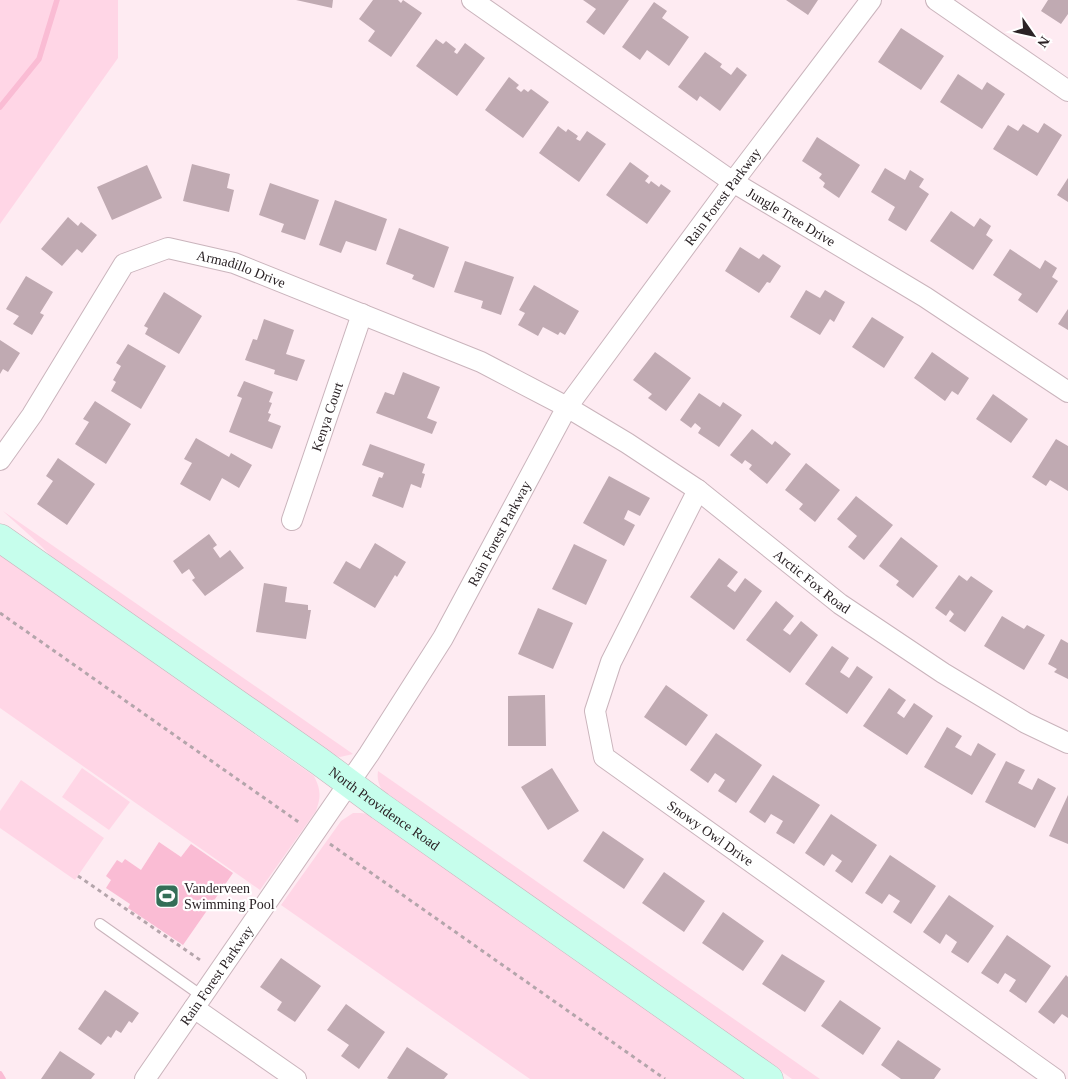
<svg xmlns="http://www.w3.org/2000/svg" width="1068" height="1079" font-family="Georgia,serif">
	<rect width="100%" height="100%" fill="#feebf2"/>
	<!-- green -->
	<path fill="#ffd6e6" d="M0 0H118V58L0 224Z
		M3 511 353 754 340 757 333 755 59 565C42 545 22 529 3 511Z
		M0 555 314 776C321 790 321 797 316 811L260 890 0 708Z
		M82 768 130 802 109 830 62 797Z
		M378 771 820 1079H792L382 790C378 783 377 779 378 771Z
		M21 780 104 838 75 880 0 828V811Z
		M353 813H361L369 814 750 1079H530L281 905 341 821Z"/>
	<!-- water -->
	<path fill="#fabcd4" d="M159 842 181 857 191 844 233 873 183 945 128 908 130 904 106 888 111 880 106 876 117 860 122 863 125 859 141 870Z"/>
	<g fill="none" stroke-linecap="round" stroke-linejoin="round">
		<!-- stream -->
		<path stroke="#fabcd4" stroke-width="5.5" d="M0 107 39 59 57 0
			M0 1074 3 1079"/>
	</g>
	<!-- building -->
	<path fill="#c0aab2" d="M296 0H333L332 8Z
		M373 0H398L401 3 403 0 422 13 391 57 368 41 375 31 359 19Z
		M583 0H629L604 35 586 22 596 9Z
		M786 0H818L808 15Z
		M1048 0H1068V14L1061 24 1041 11Z
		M654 2 667 11 662 18 689 37 669 66 647 50 640 60 622 47Z
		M901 28 944 56 921 90 878 62Z
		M436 39 443 44 446 41 456 49 454 52 457 54 465 43 485 58 457 96 416 66Z
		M705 52 722 64 720 67 731 75 737 67 747 75 720 111 700 96 697 101 678 87Z
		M958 74 982 90 987 82 1005 94 982 129 940 102Z
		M509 77 519 85 516 88 521 92 524 89 528 92 531 89 549 102 523 138 485 110Z
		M1044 123 1062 135 1037 176 993 149 1008 125 1018 131 1023 124 1038 133Z
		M558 126 566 132 568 129 578 136 576 139 580 141 587 131 606 144 579 182 539 153Z
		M817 137 860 165 839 198 823 187 825 183 819 178 822 174 802 161Z
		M630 162 649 176 645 181 649 184 651 181 659 187 661 184 671 191 647 224 606 195Z
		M192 164 230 174 227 188 234 190 229 212 183 201Z
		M147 165 162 198 112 220 97 187Z
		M885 168 905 180 910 170 924 179 919 187 929 194 906 231 888 220 895 207 871 192Z
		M1068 178V202L1057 195Z
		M270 183 319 200 305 240 281 232 284 224 259 215Z
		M335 200 387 219 376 251 346 241 341 253 319 245Z
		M951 211 974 227 980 218 991 226 986 235 993 240 973 270 930 241Z
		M68 217 78 226 81 222 97 235 82 253 77 249 62 266 41 249Z
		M399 228 449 247 434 288 412 279 414 275 386 264Z
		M740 247 759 259 763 254 781 266 770 283 767 282 759 293 725 271Z
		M1010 249 1040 269 1045 260 1057 268 1052 277 1058 281 1037 313 1018 300 1022 294 993 275Z
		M465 261 514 277 501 315 481 308 483 301 454 292Z
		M26 276 53 292 40 313 44 315 32 335 13 324 19 316 6 309Z
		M534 285 579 311 565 335 560 332 558 335 543 327 538 336 518 325 525 313 519 310Z
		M806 290 820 298 825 290 845 302 834 322 830 319 820 335 790 317Z
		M164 292 202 316 179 354 145 334 148 328 144 326Z
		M1068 309V330L1058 324Z
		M872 317 904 337 884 368 852 347Z
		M264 319 294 330 286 354 305 360 297 381 274 374 275 370 245 360 253 339 257 340Z
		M0 340 20 353 8 372 3 369 0 374Z
		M128 344 166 366 141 409 111 391 116 382 113 380 121 366 116 363Z
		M655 352 691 378 666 411 648 398 652 394 633 380Z
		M932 352 969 378 958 395 952 391 945 401 914 378Z
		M403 372 440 387 427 418 437 422 432 434 376 413 385 392 394 395Z
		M244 381 273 392 269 402 272 403 268 413 271 414 268 421 281 426 272 449 229 432 242 398 237 396Z
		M699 393 720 407 723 402 742 415 719 447 698 433 701 428 695 423 691 428 680 420Z
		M993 394 1028 419 1011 443 976 419Z
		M95 401 131 424 106 464 75 444 89 422 83 419Z
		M752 429 772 445 775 441 791 454 767 484 749 469 752 465 745 460 742 464 730 455Z
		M196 438 229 457 231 453 252 465 239 488 222 478 210 501 180 484 192 463 184 459Z
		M1056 439 1068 446V491L1050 480 1046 486 1032 477Z
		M370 444 425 464 422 473 425 474 421 488 411 484 403 508 372 496 379 477 382 478 384 473 362 465Z
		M58 458 95 484 67 525 37 504 53 481 46 476Z
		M806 463 840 490 815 522 799 509 803 504 785 490Z
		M609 476 650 498 640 516 628 510 624 519 635 525 624 546 583 523Z
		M856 496 893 525 864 560 848 547 857 536 837 519Z
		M209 534 217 545 213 548 220 558 230 550 244 568 205 596 192 580 195 578 189 569 182 574 173 561Z
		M901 537 938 566 913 598 896 585 899 581 879 566Z
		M375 543 406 562 397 577 395 575 375 608 333 583 346 561 360 569Z
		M574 544 607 560 586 605 552 589Z
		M719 558 738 572 727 586 735 592 745 578 762 591 734 630 690 597Z
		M959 575 967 581 971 576 993 591 965 632 949 621 954 614 950 610 946 616 935 608Z
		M264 583 287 587 285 602 308 605V610H311L306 639 256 632Z
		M776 601 794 616 783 630 790 635 801 621 818 635 790 673 746 640Z
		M538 608 573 623 553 669 518 654Z
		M1002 616 1024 629 1027 625 1045 635 1024 670 984 646Z
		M1061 639 1068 643V679L1054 672 1057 669 1048 664Z
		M832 646 849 658 840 672 849 678 857 666 873 677 847 714 805 684Z
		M666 685 708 715 686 746 644 717Z
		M889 688 906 700 897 713 904 718 914 703 933 716 907 755 863 726Z
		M545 695 546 746H508V696Z
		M947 727 962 736 955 747 971 756 978 743 996 754 972 795 924 767Z
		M716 733 762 765 736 803 718 791 725 780 715 773 708 783 690 770Z
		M1006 761 1025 770 1018 783 1032 790 1038 778 1056 788 1035 828 985 802Z
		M552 768 579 811 548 830 521 787Z
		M773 775 820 805 794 844 776 833 783 821 771 814 765 823 749 812Z
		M1068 795V844L1049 836Z
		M831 814 877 845 852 883 835 871 842 861 832 854 824 866 805 853Z
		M603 831 644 859 624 889 583 861Z
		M890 855 936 886 911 924 893 912 900 901 889 894 882 904 865 893Z
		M664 872 705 901 684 932 642 903Z
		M949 895 994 926 968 963 951 952 957 942 946 934 940 944 923 932Z
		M723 912 764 941 743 971 702 943Z
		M1007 935 1051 966 1026 1003 1009 991 1016 980 1005 973 998 984 981 973Z
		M782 954 825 981 805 1012 762 984Z
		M281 958 321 986 295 1022 277 1010 282 1002 260 987Z
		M1066 975 1068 977V1018L1062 1014 1054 1024 1038 1012Z
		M105 990 139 1013 132 1023 129 1021 121 1033 116 1030 111 1038 108 1036 101 1045 78 1029Z
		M840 1000 881 1028 863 1055 821 1026Z
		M346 1004 385 1032 359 1069 341 1056 349 1045 327 1030Z
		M898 1040 941 1069 934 1079H901L881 1065Z
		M407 1047 448 1074 444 1079H389L387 1078Z
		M60 1051 95 1074 91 1079H41Z"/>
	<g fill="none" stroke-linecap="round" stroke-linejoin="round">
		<!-- lane casing -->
		<g stroke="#cab4bc" stroke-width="12">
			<path id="lane" d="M100 924 202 996"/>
		</g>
		<!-- street casing -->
		<g stroke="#cab4bc" stroke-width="22">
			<g id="street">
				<path id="s1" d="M472 0 733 182 925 297 1068 392"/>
				<path d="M936 0 1068 91"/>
				<path id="s2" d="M0 460 32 415 124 264 168 248 234 263 481 362 567 407 627 443 698 490 840 604 943 673 1026 723 1068 743"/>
				<path id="s3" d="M698 490 611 662 595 711 604 757 1055 1079"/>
				<path id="s4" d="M292 520 362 314"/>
				<path d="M194 1008 296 1079"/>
				<path id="s5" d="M145 1079 369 754 443 638 567 407 733 182 871 0"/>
			</g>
		</g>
		<!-- secondary casing -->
		<g stroke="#cab4bc" stroke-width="29">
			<g id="secondary">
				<path id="s6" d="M0 538 319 761 380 806 769 1079"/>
			</g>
		</g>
		<!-- path -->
		<path stroke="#b4a5ab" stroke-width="3" stroke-dasharray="4 4" stroke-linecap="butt" d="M0 613 300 823
			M330 844 665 1079
			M78 876 203 962"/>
		<!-- lane -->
		<use href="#lane" stroke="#fff" stroke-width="10"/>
		<!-- street -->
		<use href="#street" stroke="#fff" stroke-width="20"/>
		<!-- secondary -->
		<use href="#secondary" stroke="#c6feec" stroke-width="28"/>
	</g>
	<!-- icons -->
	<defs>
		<g id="stadium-square" transform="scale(1.25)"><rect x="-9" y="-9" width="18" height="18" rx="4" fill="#336e57" stroke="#fff"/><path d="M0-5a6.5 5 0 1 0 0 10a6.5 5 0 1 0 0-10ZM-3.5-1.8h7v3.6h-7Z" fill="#fff"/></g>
	</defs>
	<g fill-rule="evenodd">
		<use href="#stadium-square" x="167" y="896"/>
	</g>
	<g text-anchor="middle" stroke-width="4.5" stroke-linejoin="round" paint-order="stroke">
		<!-- street labels -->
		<g font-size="14" fill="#2a2225" stroke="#fff">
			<text dy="5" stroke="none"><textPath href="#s5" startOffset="1056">Rain Forest Parkway</textPath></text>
			<text dy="5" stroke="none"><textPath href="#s1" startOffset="386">Jungle Tree Drive</textPath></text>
			<text dy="5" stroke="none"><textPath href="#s2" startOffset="355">Armadillo Drive</textPath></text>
			<text dy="5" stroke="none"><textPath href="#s4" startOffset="109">Kenya Court</textPath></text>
			<text dy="5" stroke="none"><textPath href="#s5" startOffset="651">Rain Forest Parkway</textPath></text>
			<text dy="5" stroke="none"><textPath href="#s2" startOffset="1011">Arctic Fox Road</textPath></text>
			<text dy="5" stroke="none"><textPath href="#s6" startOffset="470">North Providence Road</textPath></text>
			<text dy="5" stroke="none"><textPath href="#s3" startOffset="422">Snowy Owl Drive</textPath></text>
			<text dy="5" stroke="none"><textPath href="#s5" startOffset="126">Rain Forest Parkway</textPath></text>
		</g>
		<!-- poi labels -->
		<g font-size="14" fill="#2a2225" stroke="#fff" text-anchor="start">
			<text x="184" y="893">Vanderveen<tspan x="184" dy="16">Swimming Pool</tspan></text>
		</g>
	</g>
	<!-- north arrow -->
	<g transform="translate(1033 35) rotate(124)" stroke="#ffffff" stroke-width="4" paint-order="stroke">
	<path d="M0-4L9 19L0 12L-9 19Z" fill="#2a2225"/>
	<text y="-8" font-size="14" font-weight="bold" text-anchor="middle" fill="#2a2225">N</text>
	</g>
</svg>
